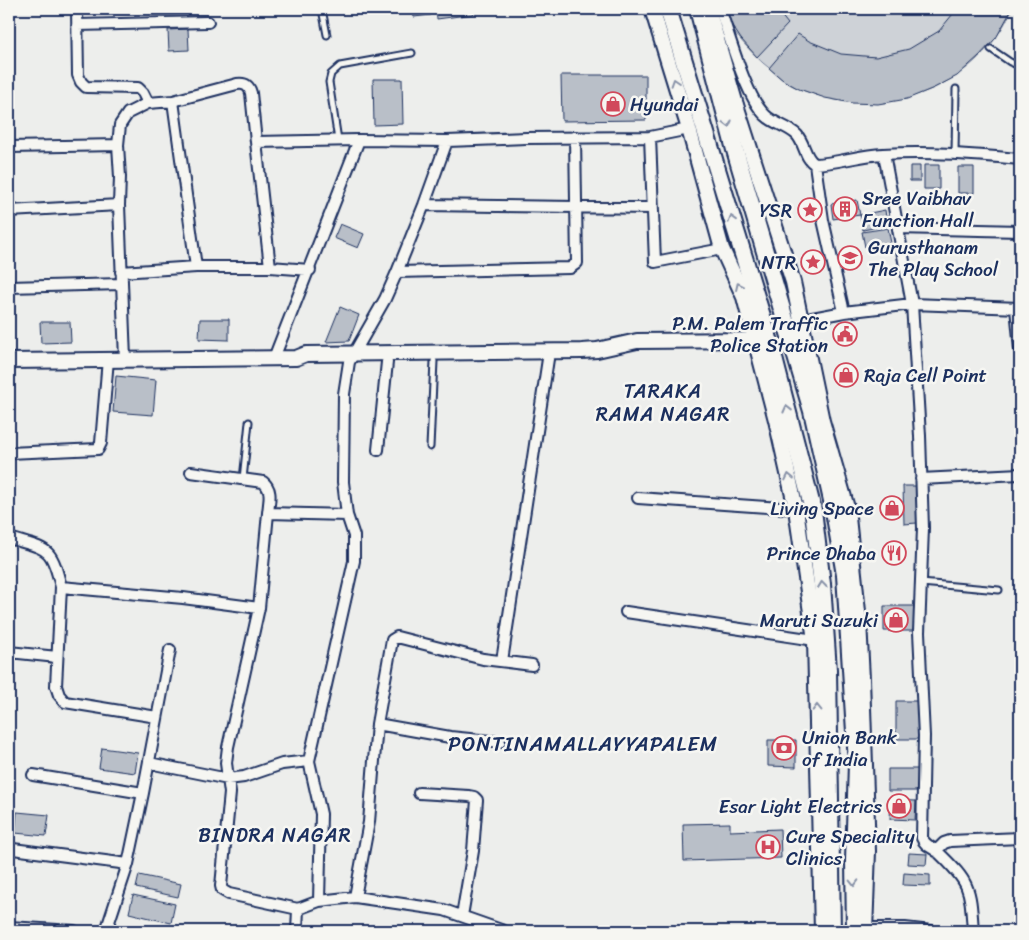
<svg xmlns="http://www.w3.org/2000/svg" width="1029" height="940" font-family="Sriracha,sans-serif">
	<rect width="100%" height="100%" fill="#edeeec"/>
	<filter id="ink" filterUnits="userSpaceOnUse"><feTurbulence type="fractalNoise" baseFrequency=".02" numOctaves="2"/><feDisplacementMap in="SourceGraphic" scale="10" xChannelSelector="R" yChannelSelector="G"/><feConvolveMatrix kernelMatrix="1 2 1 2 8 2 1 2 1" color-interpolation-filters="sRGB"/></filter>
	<g filter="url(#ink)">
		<!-- green -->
		<path fill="#ced2d7" stroke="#74809a" d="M721 9H1012C980 84 891 121 814 94 804 91 793 87 783 80 776 75 770 68 763 63 749 50 727 27 721 9Z"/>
		<!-- building -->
		<path fill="#b9bfc8" stroke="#1b2f5e" d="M412 9H431V15L414 17Z
			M436 9H473L474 14 437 19Z
			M721 9H776L788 24 757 57 741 39Z
			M957 9H1012L996 38 979 56 957 76 934 88 907 99 878 104 852 103 825 98 799 89 783 80 769 68 798 34 809 41 841 54 876 57 909 49 939 31Z
			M188 29 189 50 169 51 168 30Z
			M561 75H646V120L562 121Z
			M373 79H402L403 124 374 125Z
			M924 165H939V189H924Z
			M910 166H920V181H910Z
			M958 167H974V193H958Z
			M857 200 860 215 833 219 831 204Z
			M885 210 887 225 863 230 860 215Z
			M340 224 364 234 358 248 334 238Z
			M888 228 891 243 865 247 862 232Z
			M340 307 359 315 349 341 326 342Z
			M200 319H229V340L199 339Z
			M40 322H70L71 342 41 343Z
			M116 376 156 380 153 415 113 412Z
			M903 486H916L917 523 904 524Z
			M884 606H915V631H884Z
			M896 701H919V739H896Z
			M768 740H796V767L768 766Z
			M102 748 138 753 135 773 99 768Z
			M888 769H921L920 791H888Z
			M891 800 916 801 915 820 890 819Z
			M17 812 49 815 46 836 15 833Z
			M730 823V831L780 829 781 858 684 861 683 824Z
			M909 853 927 854 926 865 908 864Z
			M904 873 930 875V886L903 885Z
			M139 875 181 884 178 897 136 888Z
			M133 895 175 904 171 923 129 913Z"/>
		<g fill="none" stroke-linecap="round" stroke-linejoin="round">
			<!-- lane casing -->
			<g stroke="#1b2f5e" stroke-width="9">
				<path id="lane" d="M322 9 327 35
					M991 49 1010 62 1020 66
					M338 140 329 82 331 74 340 66 412 53
					M955 154 956 89
					M430 447 434 361
					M243 479 249 422
					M921 583 999 590"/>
			</g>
			<!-- street casing -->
			<g stroke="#1b2f5e" stroke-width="14">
				<path id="street" d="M720 9C729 35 746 97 765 115 774 124 788 126 797 135 805 144 805 159 815 164 838 163 860 155 883 154 929 151 975 155 1020 159
					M77 25 208 22
					M148 103 173 101
					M689 129 650 137 655 262 722 249
					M256 142 251 93C249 85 244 83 237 84L173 101 196 267H270
					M9 147 118 145
					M884 154 912 304 920 436 923 528 919 632 924 736 922 838C925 846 932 847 939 853 971 884 970 888 973 931
					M815 164 823 220 844 312
					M119 205 125 359
					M424 205 652 208
					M9 211 119 205 120 177 118 145 120 125 128 113 148 103 143 93 138 88 86 87 81 82 78 75 77 9
					M898 228 1020 231
					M310 270 270 267 256 142 359 140
					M121 272 196 267
					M397 272 570 268 577 263 575 137
					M9 287 121 284
					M1016 308 1020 349
					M802 320 844 312 912 304 1020 308
					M274 358 359 140 447 141
					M378 450 387 362
					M9 453 98 449 101 443 108 359
					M191 472 263 482C273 490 269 501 268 513
					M921 479 1020 474
					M638 498 796 509
					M347 515 343 482 344 394 349 362 385 299 397 272 424 205 447 141 526 138 650 137
					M9 538C48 550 51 545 61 587
					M626 612 815 640
					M9 652 57 657
					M502 661 548 359
					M157 717 65 702 59 695 56 686 61 587 183 598 259 608
					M377 724 450 737 500 742
					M149 763 228 779 244 777 282 764 309 761
					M33 775 143 793
					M419 793 469 796 474 797 477 800 473 851 462 916
					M13 849 128 864
					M936 851 944 843 950 841 1020 838
					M355 897 369 822 377 724 392 640 397 637 483 659 532 665
					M298 909 229 894 222 890 221 886 230 793 226 763 228 747 259 608 268 513 347 515 354 536V561L309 761 321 814 319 901
					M9 927 74 931
					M865 928H905L931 931
					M106 931 128 864 143 793 170 650
					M297 931 298 909 319 901 355 897 444 910 504 931"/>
			</g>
			<!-- secondary casing -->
			<g stroke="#1b2f5e" stroke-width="18">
				<path id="secondary" d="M652 9 689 129 722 249 744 297 776 420 796 509 815 640 822 931
					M708 9 736 105 793 282 822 421 847 508 859 621 862 679 868 851 865 931
					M9 361 296 358 306 354 582 351 597 350 637 341 756 340"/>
			</g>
			<!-- primary casing -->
			<g stroke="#1b2f5e" stroke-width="20">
				<path id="primary" d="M668 9 769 339 813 510 822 584 828 670 832 931
					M698 9 735 150 812 411 833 505 845 575 857 763 854 861 855 931"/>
			</g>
			<!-- lane -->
			<use href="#lane" stroke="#f6f6f2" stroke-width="5"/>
			<!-- street -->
			<use href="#street" stroke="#f6f6f2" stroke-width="10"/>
			<!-- secondary -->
			<use href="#secondary" stroke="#f6f6f2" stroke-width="14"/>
			<!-- primary -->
			<use href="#primary" stroke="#f6f6f2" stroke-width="16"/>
		</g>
		<!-- one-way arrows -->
		<defs><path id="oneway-chevron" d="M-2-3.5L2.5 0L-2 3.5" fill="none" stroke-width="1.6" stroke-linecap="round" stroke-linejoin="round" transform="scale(1.25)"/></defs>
		<g stroke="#8892a8">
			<use href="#oneway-chevron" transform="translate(675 82) rotate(-108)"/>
			<use href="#oneway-chevron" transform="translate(728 124) rotate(76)"/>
			<use href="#oneway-chevron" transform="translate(732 219) rotate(-107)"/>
			<use href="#oneway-chevron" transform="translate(739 286) rotate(-115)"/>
			<use href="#oneway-chevron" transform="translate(787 409) rotate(-104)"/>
			<use href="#oneway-chevron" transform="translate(789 477) rotate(-102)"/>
			<use href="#oneway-chevron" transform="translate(822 585) rotate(-96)"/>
			<use href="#oneway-chevron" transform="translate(817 708) rotate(-91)"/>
			<use href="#oneway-chevron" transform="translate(854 883) rotate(89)"/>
		</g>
	</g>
	<!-- icons -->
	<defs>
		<g id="shop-ring" transform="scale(1.25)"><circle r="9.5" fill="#f6f6f2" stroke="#d1495b" stroke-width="1.5"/><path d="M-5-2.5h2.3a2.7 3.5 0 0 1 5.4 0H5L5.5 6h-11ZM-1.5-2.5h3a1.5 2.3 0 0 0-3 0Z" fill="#d1495b"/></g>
		<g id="building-ring" transform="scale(1.25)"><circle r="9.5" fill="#f6f6f2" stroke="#d1495b" stroke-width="1.5"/><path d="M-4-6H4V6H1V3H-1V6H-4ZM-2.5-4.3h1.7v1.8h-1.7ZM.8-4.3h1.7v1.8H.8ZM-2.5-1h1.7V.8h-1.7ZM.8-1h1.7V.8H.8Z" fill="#d1495b"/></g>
		<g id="sight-ring" transform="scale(1.25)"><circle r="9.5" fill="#f6f6f2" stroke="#d1495b" stroke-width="1.5"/><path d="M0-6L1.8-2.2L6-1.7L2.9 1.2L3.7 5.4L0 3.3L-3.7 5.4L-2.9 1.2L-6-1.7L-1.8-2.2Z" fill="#d1495b"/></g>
		<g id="school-ring" transform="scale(1.25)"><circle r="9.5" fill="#f6f6f2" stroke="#d1495b" stroke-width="1.5"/><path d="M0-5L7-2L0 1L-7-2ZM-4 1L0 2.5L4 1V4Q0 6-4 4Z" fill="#d1495b"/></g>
		<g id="civic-ring" transform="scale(1.25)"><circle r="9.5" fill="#f6f6f2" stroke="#d1495b" stroke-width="1.5"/><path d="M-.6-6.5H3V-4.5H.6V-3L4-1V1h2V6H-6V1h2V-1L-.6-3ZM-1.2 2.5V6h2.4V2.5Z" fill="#d1495b"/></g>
		<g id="restaurant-ring" transform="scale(1.25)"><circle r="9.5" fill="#f6f6f2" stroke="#d1495b" stroke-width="1.5"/><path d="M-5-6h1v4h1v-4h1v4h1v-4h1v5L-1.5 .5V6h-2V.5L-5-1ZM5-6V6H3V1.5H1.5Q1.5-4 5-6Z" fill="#d1495b"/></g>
		<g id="bank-ring" transform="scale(1.25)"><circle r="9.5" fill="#f6f6f2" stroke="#d1495b" stroke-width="1.5"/><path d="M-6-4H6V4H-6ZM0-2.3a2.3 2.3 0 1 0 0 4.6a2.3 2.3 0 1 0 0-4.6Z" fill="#d1495b"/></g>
		<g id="hospital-ring" transform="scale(1.25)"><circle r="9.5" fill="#f6f6f2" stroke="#d1495b" stroke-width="1.5"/><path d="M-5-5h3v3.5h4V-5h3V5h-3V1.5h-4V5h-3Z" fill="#d1495b"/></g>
	</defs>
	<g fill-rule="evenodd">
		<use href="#shop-ring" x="613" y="104"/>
		<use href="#building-ring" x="845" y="209"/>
		<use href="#sight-ring" x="810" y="210"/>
		<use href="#school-ring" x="850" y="258"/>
		<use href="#sight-ring" x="813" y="262"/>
		<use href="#civic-ring" x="845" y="334"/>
		<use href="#shop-ring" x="846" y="375"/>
		<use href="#shop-ring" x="892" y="508"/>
		<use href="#restaurant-ring" x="894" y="553"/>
		<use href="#shop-ring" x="896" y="620"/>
		<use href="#bank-ring" x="784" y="748"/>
		<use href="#shop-ring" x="899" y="806"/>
		<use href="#hospital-ring" x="768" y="847"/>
	</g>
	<g text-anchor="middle" stroke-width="5" stroke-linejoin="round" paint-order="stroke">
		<!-- poi labels -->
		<g font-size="19" fill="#1b2f5e" stroke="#f6f6f2" text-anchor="end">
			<text x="630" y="111" text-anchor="start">Hyundai</text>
			<text x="862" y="205" text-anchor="start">Sree Vaibhav<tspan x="862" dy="22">Function Hall</tspan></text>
			<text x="792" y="217">YSR</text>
			<text x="868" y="254" text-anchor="start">Gurusthanam<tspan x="868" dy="22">The Play School</tspan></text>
			<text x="796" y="269">NTR</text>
			<text x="828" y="330">P.M. Palem Traffic<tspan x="828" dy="22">Police Station</tspan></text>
			<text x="864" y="382" text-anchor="start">Raja Cell Point</text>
			<text x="874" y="515">Living Space</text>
			<text x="876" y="560">Prince Dhaba</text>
			<text x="878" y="627">Maruti Suzuki</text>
			<text x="802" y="744" text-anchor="start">Union Bank<tspan x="802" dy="22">of India</tspan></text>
			<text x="882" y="813">Esar Light Electrics</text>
			<text x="786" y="843" text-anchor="start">Cure Speciality<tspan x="786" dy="22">Clinics</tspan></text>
		</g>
		<!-- neighbourhood labels -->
		<g font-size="20" letter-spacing="1" fill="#1b2f5e" stroke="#f6f6f2">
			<text x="663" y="398">TARAKA<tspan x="663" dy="23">RAMA NAGAR</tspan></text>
			<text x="275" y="842">BINDRA NAGAR</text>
		</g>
		<!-- quarter labels -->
		<g font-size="21" letter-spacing="1" fill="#1b2f5e" stroke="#f6f6f2">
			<text x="583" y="751">PONTINAMALLAYYAPALEM</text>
		</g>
	</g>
	<!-- margin -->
	<rect width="1029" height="940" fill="none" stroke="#f6f6f2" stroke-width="30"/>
	<rect x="15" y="15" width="999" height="910" fill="none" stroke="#1b2f5e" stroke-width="2" filter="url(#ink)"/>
</svg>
